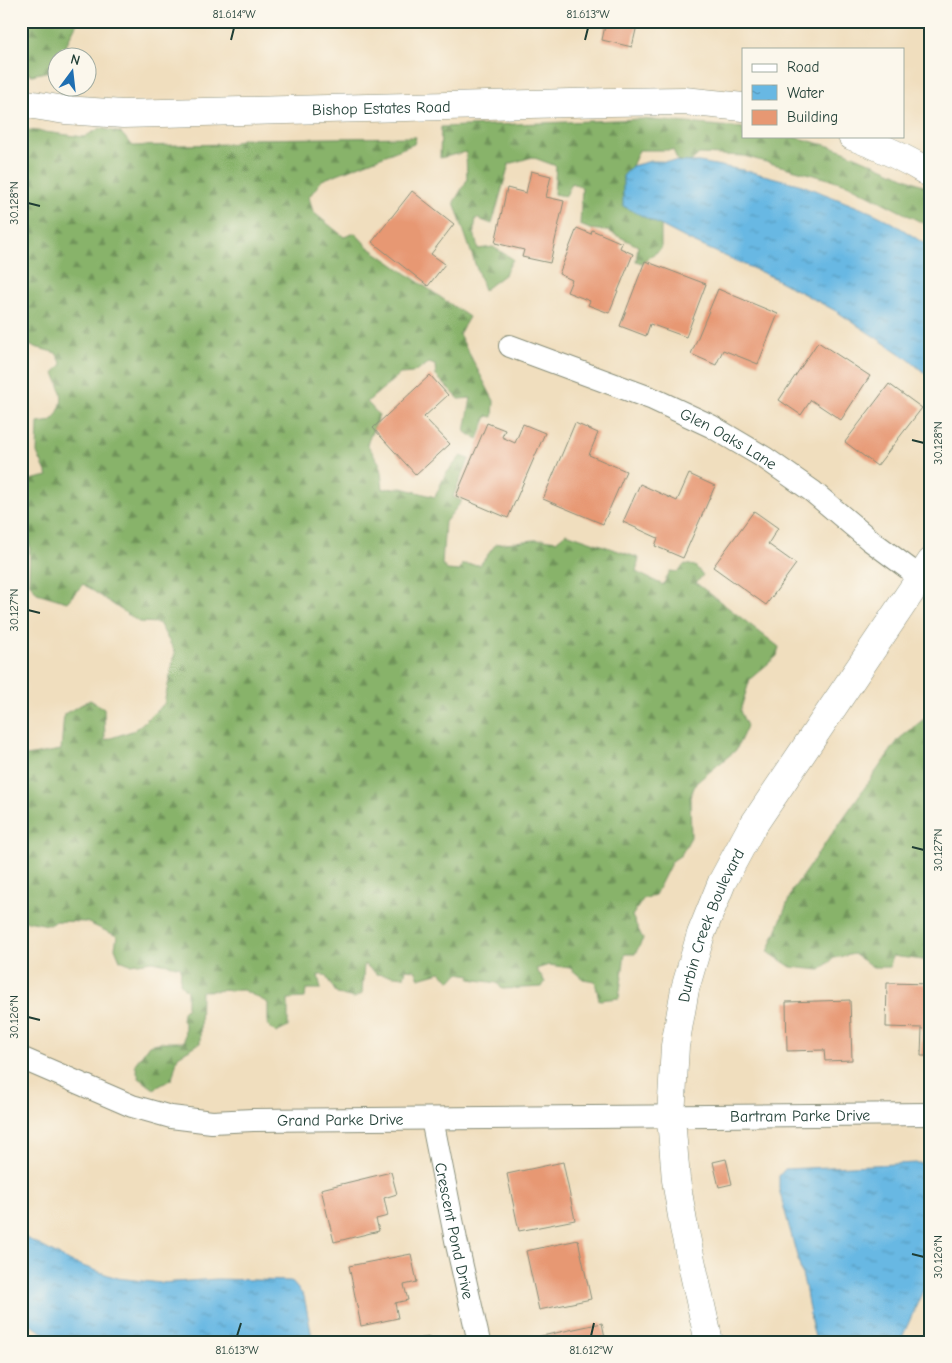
<svg xmlns="http://www.w3.org/2000/svg" width="952" height="1363" font-family="'Comic Neue',sans-serif">
	<defs>
		<pattern id="forest-firs" width="22" height="20" patternUnits="userSpaceOnUse" patternTransform="scale(1.25)"><rect width="22" height="20" fill="#88b36b"/><path d="M5 1l3.5 6h-7zM16 11l3.5 6h-7z" fill="#6f9359"/></pattern>
		<pattern id="water-ripples" width="26" height="14" patternUnits="userSpaceOnUse" patternTransform="scale(1.25)"><rect width="26" height="14" fill="#68b8e3"/><path d="M2 4q2-2 4 0t4 0M15 11q2-2 4 0t4 0" fill="none" stroke="#5597b9"/></pattern>
	</defs>
	<rect width="100%" height="100%" fill="#fbf7ec"/>
	<filter id="ink" filterUnits="userSpaceOnUse"><feTurbulence type="fractalNoise" baseFrequency=".02" numOctaves="2"/><feDisplacementMap in="SourceGraphic" scale="10" xChannelSelector="R" yChannelSelector="G"/><feConvolveMatrix kernelMatrix="1 2 1 2 8 2 1 2 1" color-interpolation-filters="sRGB"/></filter>
	<filter id="wash" filterUnits="userSpaceOnUse"><feTurbulence type="fractalNoise" baseFrequency=".0096" numOctaves="4" result="noise"/><feDisplacementMap in="SourceGraphic" scale="20" xChannelSelector="R" yChannelSelector="G"/><feGaussianBlur stdDeviation="1.12" result="paint"/><feColorMatrix in="noise" values="0 0 0 0 0 0 0 0 0 0 0 0 0 0 0 0 0 1.4 0 .05"/><feComposite in="paint" operator="in"/></filter>
	<g filter="url(#wash)">
		<rect width="100%" height="100%" fill="#f0debe"/>
		<!-- forest -->
		<path fill="url(#forest-firs)" stroke="#547850" d="M21 21H78L60 57 58 58 57 63 54 70 32 75 21 70Z
			M642 119 743 128V136H790L837 148 922 185 931 192V228L921 222 847 184 744 156 699 154 690 162 678 161 673 150H639L632 166 623 176 624 206 661 225V249L642 263 636 261 638 246 608 231 590 229 580 225 582 187 571 183 566 196 554 194 556 166 532 157 509 164 492 224 476 218 474 232 478 249 493 247 513 259 505 274 484 290 454 202 467 180 466 152 440 158 441 127Z
			M100 128 121 133 133 146 231 144 242 139 416 137 414 144 322 180 309 197 313 212 344 237 355 233 368 247 469 317 459 334 494 401 493 417 487 416 478 439 465 432 471 398 459 399 436 376 435 365 429 363 412 373 400 374 367 402 379 415 367 444 380 464 383 489 402 488 435 497 445 475 461 456 469 459 453 497 462 501 445 522 442 564 447 570 460 571 462 564 480 565 496 544 544 539 556 541 566 533 639 558 636 572 663 585 670 571 678 572 685 564 695 566 703 575 696 583 779 647 777 656 750 679 740 711 747 726 736 750 696 783 690 797 691 837 681 855 672 861 655 895 643 899 632 916 643 939 635 954H625L619 998 599 1000 595 981 583 979 570 968 549 965 536 969 545 982 542 987 502 989 497 983 470 979 471 975 458 973 451 981 440 972 419 978 415 970 406 969 404 977 377 974 364 964 362 994 354 998 337 994 325 975H318L321 989H306L305 998 288 999V1027L276 1033 268 1025V1003L243 990 201 991 200 1043 178 1056 172 1079 154 1089 139 1078 135 1064 149 1045 163 1042H184L185 1025 182 1020 183 1012 187 1008V991L180 983 181 967 153 961 130 964 120 960 115 948 117 936 86 922 56 921 49 925 21 920V757L61 750 64 714 90 700 104 708 105 740 135 730 164 704 175 652 159 623 139 622 83 584 67 602 37 593 29 582 30 546 23 525 21 524V482L48 476 37 453 38 423 52 421C66 402 63 394 54 373L62 364 56 353 21 343V129L84 137Z
			M929 715H931V961L892 956 890 967H873L854 954 834 958 820 970 791 967 768 952 793 889 899 739Z"/>
		<!-- water -->
		<path fill="url(#water-ripples)" stroke="#447a8c" d="M651 161 699 162 748 171 802 185 873 213 893 223 931 248V377L927 375 908 359 836 311 770 276 691 241 623 206V176L632 166Z
			M917 1163 931 1164V1273L900 1342H816L811 1321 805 1286 779 1189V1176L785 1169Z
			M21 1235 71 1262 117 1278 161 1283 217 1279 291 1281 304 1296 313 1342H59L21 1319Z"/>
		<g id="blocks">
			<!-- building -->
			<path fill="#e79873" d="M606 21H638L632 47 602 40Z
				M531 171 551 176 546 197 564 201 550 263 522 257 524 250 495 243 507 188 526 193Z
				M412 191 454 224 431 254 445 264 428 286 372 242Z
				M577 228 591 234 592 230 622 243 620 248 633 254 609 313 588 305 590 301 567 292 572 280 559 274Z
				M645 261 706 284 686 337 650 324 646 336 620 326Z
				M718 289 778 314 758 364 723 350 716 365 691 354Z
				M818 342 870 376 841 420 811 400 801 415 779 400Z
				M430 375 448 395 424 417 450 444 416 475 373 428Z
				M889 384 922 408 877 466 845 442Z
				M487 423 505 430 502 437 515 443 523 424 545 433 508 518 456 496Z
				M575 423 598 433 589 455 626 471 603 524 543 499Z
				M689 474 715 486 683 558 655 546 658 538 623 522 640 484 677 501Z
				M754 511 778 528 768 544 796 564 766 605 713 567Z
				M887 983 931 984V1056H921L922 1028 886 1027Z
				M850 1000 852 1060 825 1061 824 1050 787 1051 786 1002Z
				M726 1159 732 1184 719 1187 713 1162Z
				M563 1162 575 1220 519 1231 507 1174Z
				M391 1172 397 1194 384 1198 388 1216 376 1219 379 1231 334 1242 321 1189Z
				M578 1240 591 1299 539 1310 526 1251Z
				M411 1254 417 1282 404 1285 408 1300 395 1303 398 1318 361 1326 349 1266Z
				M602 1323 606 1342H539L537 1337Z
				M429 1337 430 1342H406V1341Z"/>
		</g>
	</g>
	<g filter="url(#ink)">
		<use href="#blocks" fill-opacity="0" stroke="#888e79" stroke-width="1"/>
		<g fill="none" stroke-linecap="round" stroke-linejoin="round">
			<!-- minor casing -->
			<g stroke="#888e79" stroke-width="24">
				<g id="minor">
					<path id="s1" d="M510 346 653 399 711 426 765 458 812 491 870 540 920 577 931 583"/>
					<path id="s2" d="M21 1058 132 1106 171 1117 212 1122 253 1120 931 1114"/>
					<path id="s3" d="M432 1119 456 1240 479 1342"/>
				</g>
			</g>
			<!-- tertiary casing -->
			<g stroke="#888e79" stroke-width="29">
				<g id="tertiary">
					<path id="s4" d="M21 103 65 110 123 114 609 102 684 101 743 107"/>
					<path d="M852 136C879 146 907 159 931 174"/>
					<path id="s5" d="M709 1342 684 1228 676 1180 671 1117 675 1046 685 989 701 934 722 882 750 830 931 562"/>
				</g>
			</g>
			<!-- minor -->
			<use href="#minor" stroke="#fff" stroke-width="22"/>
			<!-- tertiary -->
			<use href="#tertiary" stroke="#fff" stroke-width="28"/>
		</g>
	</g>
	<!-- ticks -->
	<path fill="none" stroke="#1f3d34" stroke-width="2" d="M231 40 234 28M585 40 588 28M28 203 40 206M912 440 924 443M28 610 40 613M912 847 924 850M28 1017 40 1020M912 1254 924 1257M237 1336 241 1323M591 1336 594 1323"/>
	<g text-anchor="middle" stroke-width="4" stroke-linejoin="round" paint-order="stroke">
		<!-- street labels -->
		<g font-size="16" fill="#1f3d34" stroke="#fbf7ec">
			<text dy="6" stroke="none"><textPath href="#s4" startOffset="361">Bishop Estates Road</textPath></text>
			<text dy="6" stroke="none"><textPath href="#s1" startOffset="238">Glen Oaks Lane</textPath></text>
			<text dy="6" stroke="none"><textPath href="#s5" startOffset="426">Durbin Creek Boulevard</textPath></text>
			<text dy="6" stroke="none"><textPath href="#s2" startOffset="791">Bartram Parke Drive</textPath></text>
			<text dy="6" stroke="none"><textPath href="#s2" startOffset="331">Grand Parke Drive</textPath></text>
			<text dy="6" stroke="none"><textPath href="#s3" startOffset="114">Crescent Pond Drive</textPath></text>
		</g>
	</g>
	<!-- margin -->
	<rect width="952" height="1363" fill="none" stroke="#fbf7ec" stroke-width="55"/>
	<!-- legend -->
	<rect x="742" y="48" width="162" height="90" fill="#fbf7ec" stroke="#a3ada2"/>
	<rect x="752" y="64" width="25" height="8" fill="#ffffff" stroke="#a3ada2"/>
	<text x="787" y="72" font-size="15" fill="#1f3d34">Road</text>
	<rect x="752" y="85" width="25" height="15" fill="url(#water-ripples)" stroke="#a3ada2"/>
	<text x="787" y="98" font-size="15" fill="#1f3d34">Water</text>
	<rect x="752" y="110" width="25" height="15" fill="#e79873" stroke="#a3ada2"/>
	<text x="787" y="122" font-size="15" fill="#1f3d34">Building</text>
	<!-- north arrow -->
	<g transform="translate(72 72) rotate(15)"><circle r="24" fill="#fbf7ec" stroke="#a3ada2"/>
	<path d="M0-4L9 19L0 12L-9 19Z" fill="#1f6fb2"/>
	<text y="-8" font-size="14" font-weight="bold" text-anchor="middle" fill="#1f3d34">N</text>
	</g>
	<rect x="28" y="28" width="896" height="1308" fill="none" stroke="#1f3d34" stroke-width="2"/>
	<g font-size="12" text-anchor="middle" fill="#1f3d34">
		<text x="234" y="18">81.614°W</text>
		<text x="588" y="18">81.613°W</text>
		<text transform="translate(14 203) rotate(-90)" y="4">30.128°N</text>
		<text transform="translate(938 443) rotate(-90)" y="4">30.128°N</text>
		<text transform="translate(14 610) rotate(-90)" y="4">30.127°N</text>
		<text transform="translate(938 850) rotate(-90)" y="4">30.127°N</text>
		<text transform="translate(14 1017) rotate(-90)" y="4">30.126°N</text>
		<text transform="translate(938 1257) rotate(-90)" y="4">30.126°N</text>
		<text x="237" y="1354">81.613°W</text>
		<text x="591" y="1354">81.612°W</text>
	</g>
</svg>
